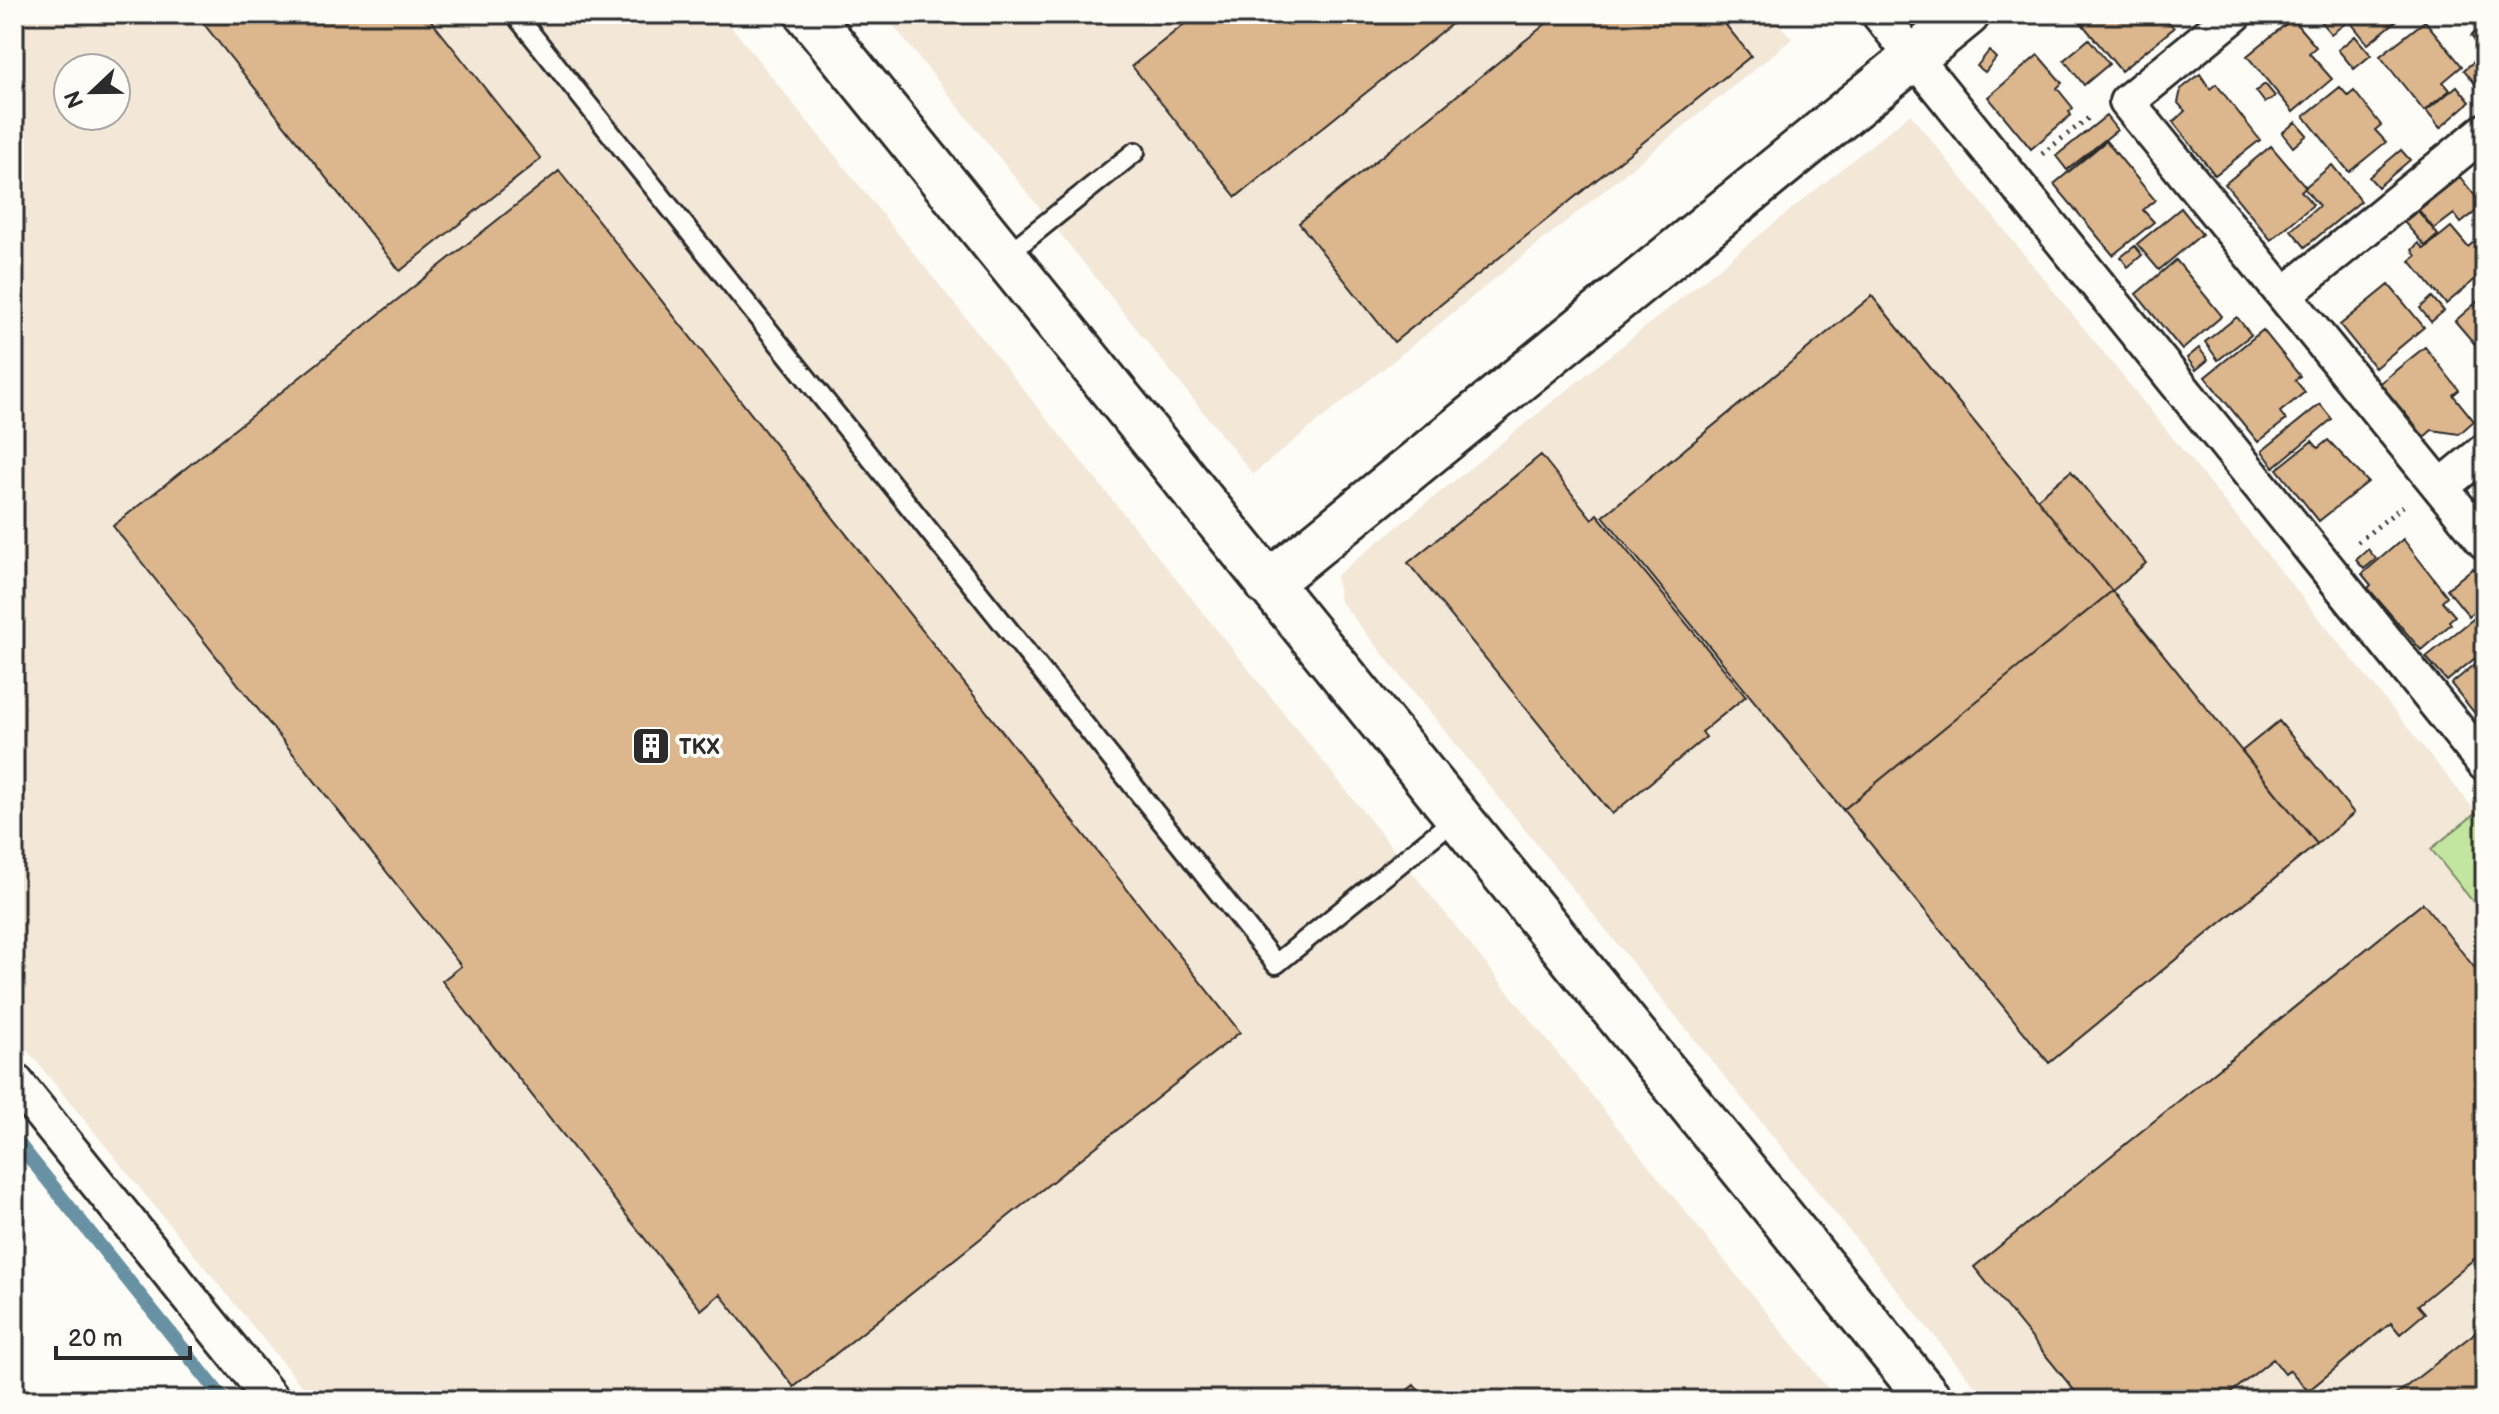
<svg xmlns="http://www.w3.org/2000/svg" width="2499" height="1414" font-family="'Balsamiq Sans',sans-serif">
	<rect width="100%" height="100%" fill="#fdfcf7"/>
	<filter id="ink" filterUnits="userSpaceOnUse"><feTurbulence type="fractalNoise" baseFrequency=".0125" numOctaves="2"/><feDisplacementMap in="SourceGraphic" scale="16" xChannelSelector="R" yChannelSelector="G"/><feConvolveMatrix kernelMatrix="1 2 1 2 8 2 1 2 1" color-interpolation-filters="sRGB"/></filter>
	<g filter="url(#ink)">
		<!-- built -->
		<path fill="#f3e7d7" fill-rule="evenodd" d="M14 14H721L1837 1400H313L14 1034ZM68 68H116V116H68Z
			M884 14H1771L1792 39 1253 474Z
			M1910 114 2485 823V1400H1986L1340 601 1336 576Z"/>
		<!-- green -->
		<path fill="#c2e59f" stroke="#768865" stroke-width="2" d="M2476 813 2485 823V917L2431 849Z"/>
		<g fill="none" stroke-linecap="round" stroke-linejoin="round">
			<!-- stream -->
			<path stroke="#6892a3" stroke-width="14" d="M14 1138 224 1400"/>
		</g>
		<!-- building -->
		<path fill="#dcb68d" stroke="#2b2b2b" stroke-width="2" d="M196 14H426L541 159 400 271Z
			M1197 14H1464L1236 197 1132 66Z
			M1558 14H1717L1751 56 1394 342 1299 223Z
			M2074 14H2162L2174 28 2121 71Z
			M2314 14H2339L2346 23 2331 34Z
			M2344 14H2405L2368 44Z
			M2292 19 2316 47 2309 53 2332 79 2293 112 2247 56Z
			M2425 21 2462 66 2443 82 2450 90 2424 111 2380 56Z
			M2481 27 2485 32 2483 50 2471 36Z
			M2355 36 2371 55 2354 69 2338 50Z
			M2089 39 2109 64 2084 85 2064 60Z
			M1989 51 1996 58 1985 72 1977 66Z
			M2485 52V96L2464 70Z
			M2038 55 2062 83 2057 88 2073 108 2069 112 2071 115 2031 149 1988 97Z
			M2200 74 2210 89 2216 84 2260 140 2215 175 2173 122 2185 111 2178 103 2181 89Z
			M2265 84 2275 96 2265 103 2256 91Z
			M2457 86 2470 102 2440 128 2426 111Z
			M2340 87 2348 96 2354 91 2381 125 2375 130 2386 142 2349 172 2304 116Z
			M2106 116 2117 130 2067 170 2056 156Z
			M2296 122 2307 135 2293 147 2282 133Z
			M2106 141 2155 200 2143 210 2154 222 2113 255 2054 184Z
			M2271 146 2306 187 2301 191 2313 205 2271 240 2225 184Z
			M2401 150 2410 160 2378 187 2369 177Z
			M2332 165 2361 201 2305 247 2291 230 2319 206 2304 188Z
			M559 171 1240 1032 794 1387 720 1294 701 1310 442 981 461 966 113 526Z
			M2460 177 2483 206 2461 223 2454 214 2434 229 2419 210Z
			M2181 208 2202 234 2159 270 2137 244Z
			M2418 211 2438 235 2425 246 2404 222Z
			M2451 227 2468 247 2475 241 2485 253V271L2446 304 2410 261 2416 256 2412 250 2418 243 2424 249Z
			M2135 246 2142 255 2128 267 2121 257Z
			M2176 260 2222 316 2182 350 2136 294Z
			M2389 285 2424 327 2375 368 2340 325Z
			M2485 295V356L2455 321Z
			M1872 296 2112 591 1843 810 1603 516Z
			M2432 297 2444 311 2431 322 2420 308Z
			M2237 317 2251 335 2218 360 2205 342Z
			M2263 330 2300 376 2295 380 2305 392 2280 412 2286 420 2258 442 2205 377Z
			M2425 347 2459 390 2453 395 2474 421 2459 434 2432 430 2424 437 2380 383Z
			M2199 348 2208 360 2196 370 2187 358Z
			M2320 404 2332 419 2274 467 2262 451Z
			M2328 440 2368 482 2319 521 2277 469 2312 441 2318 448Z
			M1541 455 1592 519 1597 514 1746 696 1702 732 1706 737 1612 814 1408 563Z
			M2071 471 2146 563 2112 591 2037 499Z
			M2403 539 2447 596 2442 601 2455 616 2449 621 2451 624 2421 650 2368 588 2371 585 2362 574Z
			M2368 549 2376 559 2364 569 2356 560Z
			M2473 568 2485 582V603L2469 616 2447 589Z
			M2112 591 2317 844 2049 1063 1843 810Z
			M2483 611 2485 614V650L2447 681 2426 657Z
			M2485 656V726L2451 684Z
			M2279 721 2354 813 2317 844 2242 751Z
			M2423 903 2485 981V1250L2418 1305 2425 1313 2400 1334 2391 1323 2308 1391 2290 1370 2285 1374 2273 1359 2222 1400H2082L1974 1267Z
			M2485 1325V1400H2389Z
			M1414 1385 1426 1400H1395Z"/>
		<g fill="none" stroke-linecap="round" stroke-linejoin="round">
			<!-- lane casing -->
			<g stroke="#2b2b2b" stroke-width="24">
				<path id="lane" d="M515 14 1276 964 1457 817
					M1004 257 1135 152"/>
			</g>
			<!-- street casing -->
			<g stroke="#2b2b2b" stroke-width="40">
				<path id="street" d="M1879 14 2485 764
					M2235 14 2127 102 2485 542
					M2284 295 2485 131
					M2441 487 2485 451
					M14 1080 272 1400"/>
			</g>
			<!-- secondary casing -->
			<g stroke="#2b2b2b" stroke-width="50">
				<path id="secondary" d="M808 14 1930 1400
					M1268 584 1967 14"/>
			</g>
			<!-- path -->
			<path stroke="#2b2b2b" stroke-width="5" stroke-dasharray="2 6" stroke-linecap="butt" d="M2042 154 2091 116
				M2358 542 2403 506"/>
			<!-- lane -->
			<use href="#lane" stroke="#fdfcf7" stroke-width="18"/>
			<!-- street -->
			<use href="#street" stroke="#fdfcf7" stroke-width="34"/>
			<!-- secondary -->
			<use href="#secondary" stroke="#fdfcf7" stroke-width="44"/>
		</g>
	</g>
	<!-- icons -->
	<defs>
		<g id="building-square" transform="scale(2)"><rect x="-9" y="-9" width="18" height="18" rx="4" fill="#2b2b2b" stroke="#fdfcf7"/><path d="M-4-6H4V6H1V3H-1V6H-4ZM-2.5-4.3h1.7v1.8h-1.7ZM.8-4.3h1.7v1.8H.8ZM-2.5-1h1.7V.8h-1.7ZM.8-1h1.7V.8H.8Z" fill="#fff"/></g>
	</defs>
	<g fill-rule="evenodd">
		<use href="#building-square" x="651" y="746"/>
	</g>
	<g text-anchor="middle" stroke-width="8" stroke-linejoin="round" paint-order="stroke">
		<!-- poi labels -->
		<g font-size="22" font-weight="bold" fill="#2b2b2b" stroke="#fdfcf7" text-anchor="start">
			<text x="679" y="754">TKX</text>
		</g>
	</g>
	<!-- margin -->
	<rect width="2499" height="1414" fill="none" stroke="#fdfcf7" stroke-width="48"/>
	<rect x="24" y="24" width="2451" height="1366" fill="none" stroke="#2b2b2b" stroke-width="3" filter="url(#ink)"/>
	<!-- north arrow -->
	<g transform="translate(92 92) rotate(248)"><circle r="38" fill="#fdfcf7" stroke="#a9a8a5" stroke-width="2"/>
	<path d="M0-6L14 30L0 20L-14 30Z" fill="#2b2b2b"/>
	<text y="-12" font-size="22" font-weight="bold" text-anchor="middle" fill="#2b2b2b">N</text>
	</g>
	<!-- scale -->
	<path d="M56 1346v12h134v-12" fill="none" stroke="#2b2b2b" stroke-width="4"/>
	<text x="68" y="1346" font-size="24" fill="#2b2b2b" stroke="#fdfcf7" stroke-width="6" paint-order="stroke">20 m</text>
</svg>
